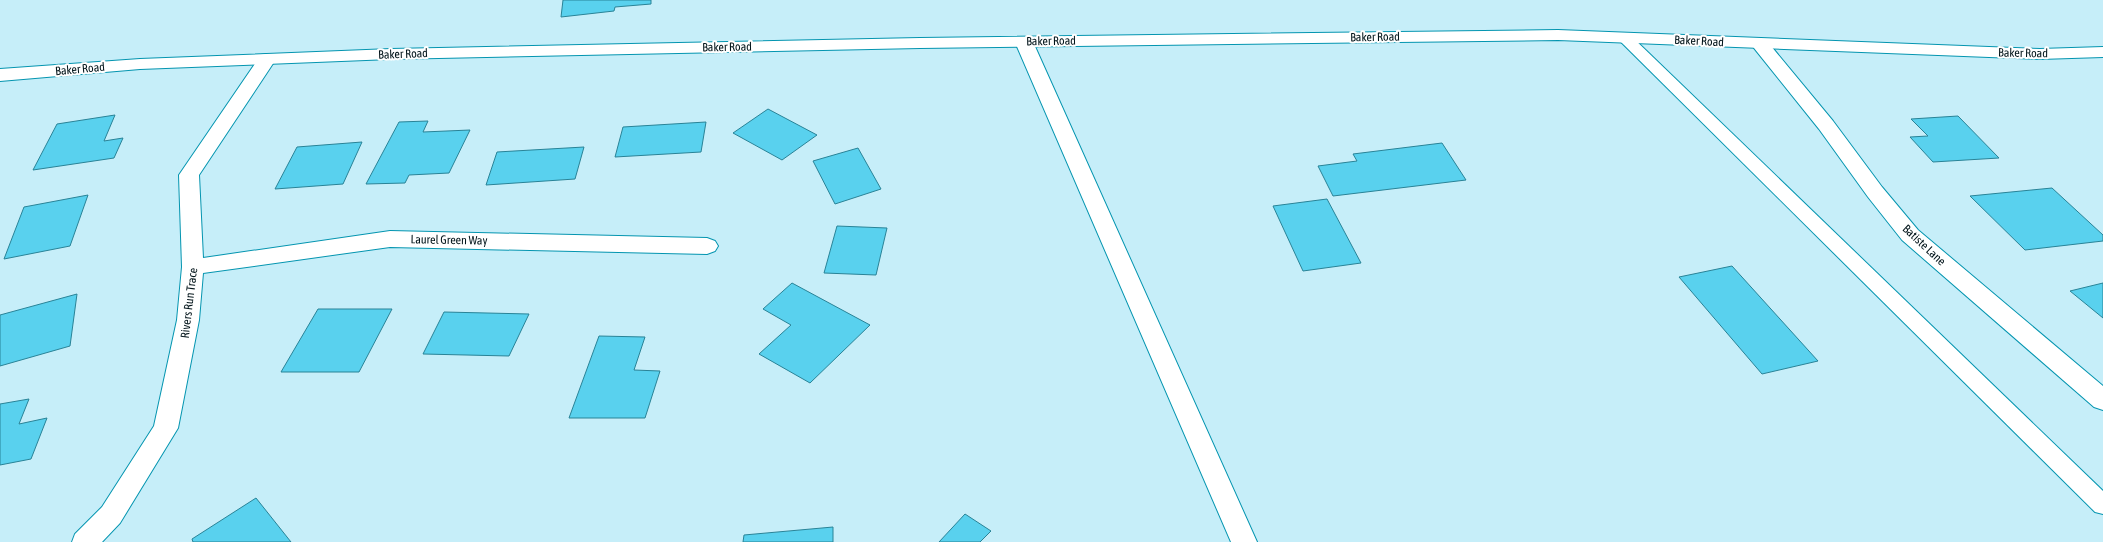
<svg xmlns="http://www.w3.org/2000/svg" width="2103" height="542" font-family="'Asap Condensed',sans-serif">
	<rect width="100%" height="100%" fill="#c6eef9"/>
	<!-- building -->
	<path fill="#59d1ee" stroke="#298397" d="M563 0H651V4L615 7 614 11 561 17Z
		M768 109 817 135 782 160 733 133Z
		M115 115 104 141 123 138 114 158 33 170 57 124Z
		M1958 116 1999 158 1933 162 1910 137 1928 136 1911 119Z
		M428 121 423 132 470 130 449 173 409 175 405 183 366 184 399 122Z
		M706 122 701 152 615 157 623 127Z
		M362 142 343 184 275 189 297 147Z
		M1442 143 1466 180 1333 196 1318 166 1357 161 1353 154Z
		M584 147 575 179 486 185 497 152Z
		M858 148 881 189 835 204 813 161Z
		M2052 188 2103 235V241L2025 250 1970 196Z
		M88 195 70 246 4 259 24 207Z
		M1327 199 1361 263 1303 271 1273 206Z
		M837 226 887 228 876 275 824 273Z
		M1732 266 1818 361 1762 374 1679 277Z
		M792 283 870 325 810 383 759 354 791 325 763 309Z
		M2103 283V318L2070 291Z
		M77 294 70 346 0 366V315Z
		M318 309H392L359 372H281Z
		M444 312 529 314 509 356 423 354Z
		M599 336 645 337 634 370 660 371 645 418H569Z
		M29 399 19 424 47 418 31 459 0 465V404Z
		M256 498 291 542H193L192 539Z
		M965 514 991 531 980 542H939Z
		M833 527V542H743L744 535Z"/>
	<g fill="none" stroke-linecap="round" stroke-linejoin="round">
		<!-- service casing -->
		<g stroke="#0495b0" stroke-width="2">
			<path id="service" d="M1625 34 1630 35 2103 491V514L2095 512 1620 41 1618 38 1620 35Z"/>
		</g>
		<!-- minor casing -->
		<g stroke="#0495b0" stroke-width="2">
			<path id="minor" d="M1024 37 1030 38 1033 42 1257 542H1231L1015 42 1018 38Z
				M1760 39 1766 40 1833 121 1882 187 1918 230 2103 386V410L2094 407 1902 240 1868 197 1819 129 1754 48 1751 44 1754 40Z
				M267 54 273 55 276 59 199 175 203 258 390 231 707 238 715 241 718 246 715 251 707 254 390 247 203 273 199 320 178 428 120 523 102 542H72L75 534 102 507 154 426 177 320 182 267 179 175 261 55Z"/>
		</g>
		<!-- secondary casing -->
		<g stroke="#0495b0" stroke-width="2">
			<path id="secondary" d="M1558 30 2040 49 2103 47V57L2040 59 1558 40 920 48 391 59 140 69 0 81V69L140 59 391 49 920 38Z"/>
		</g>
		<!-- service -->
		<use href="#service" fill="#fff" fill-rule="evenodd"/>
		<!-- minor -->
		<use href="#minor" fill="#fff" fill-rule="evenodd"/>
		<!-- secondary -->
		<use href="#secondary" fill="#fff" fill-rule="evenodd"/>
	</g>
	<g text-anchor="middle" stroke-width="4" stroke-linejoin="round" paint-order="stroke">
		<!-- street labels -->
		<g font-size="12" fill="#001319" stroke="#fff">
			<text transform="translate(1375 37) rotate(-1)" y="4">Baker Road</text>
			<text transform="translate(1051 41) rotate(-1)" y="4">Baker Road</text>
			<text transform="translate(1699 41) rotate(3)" y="4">Baker Road</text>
			<text transform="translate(727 47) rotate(-1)" y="4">Baker Road</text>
			<text transform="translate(2023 53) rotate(1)" y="4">Baker Road</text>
			<text transform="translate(403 54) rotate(-2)" y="4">Baker Road</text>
			<text transform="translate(80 69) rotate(-5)" y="4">Baker Road</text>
			<text transform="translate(449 240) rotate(1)" y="4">Laurel Green Way</text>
			<text transform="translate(1924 245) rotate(43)" y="4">Batiste Lane</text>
			<text transform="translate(189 303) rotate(-83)" y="4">Rivers Run Trace</text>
		</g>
	</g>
</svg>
